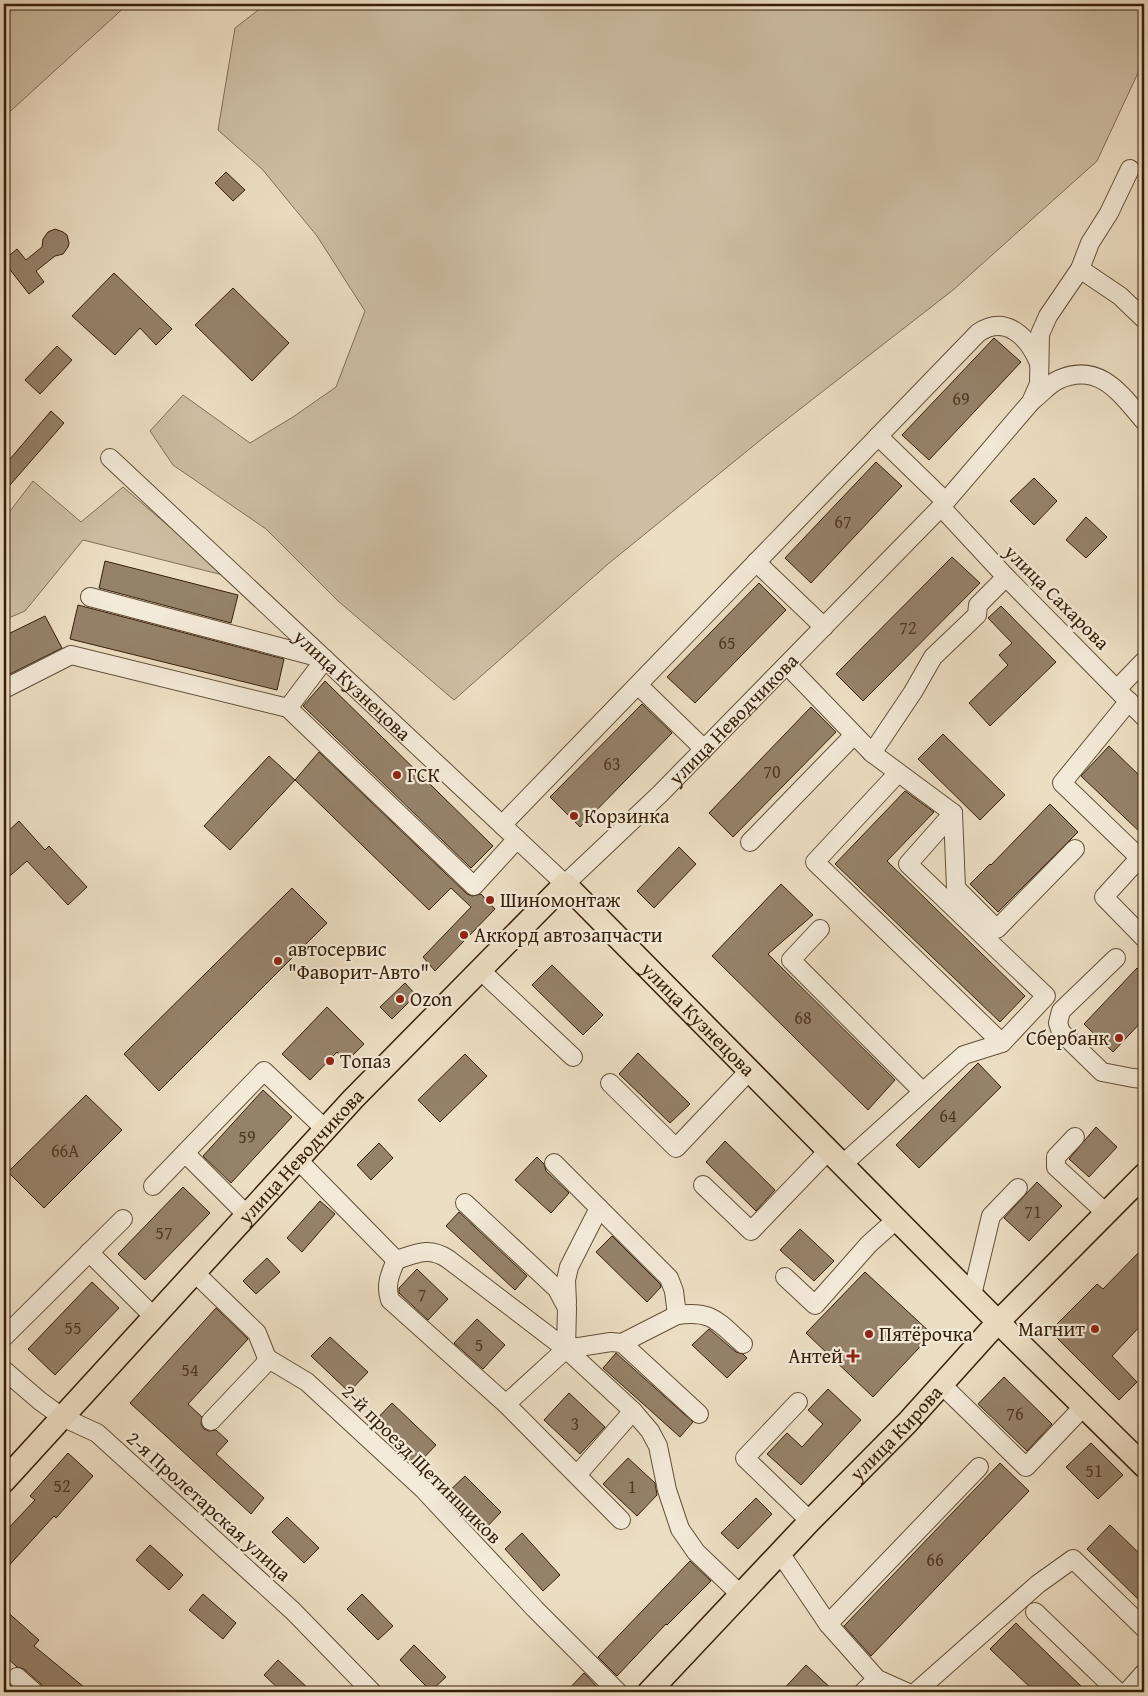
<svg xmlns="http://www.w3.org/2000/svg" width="1148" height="1696" font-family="'Gentium Book Plus',serif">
	<rect width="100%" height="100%" fill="#ecdec3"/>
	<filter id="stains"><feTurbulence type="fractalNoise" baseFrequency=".004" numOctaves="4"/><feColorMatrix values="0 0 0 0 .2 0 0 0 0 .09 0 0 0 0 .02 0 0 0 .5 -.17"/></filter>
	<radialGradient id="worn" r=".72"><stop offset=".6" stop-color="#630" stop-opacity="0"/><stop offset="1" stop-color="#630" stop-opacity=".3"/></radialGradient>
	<!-- green -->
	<path fill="#cdbea3" stroke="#826e56" d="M4 4H128L4 117Z
		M266 4H1144V60L1097 161 953 290 768 434 608 564 454 700 338 601 266 529 173 465 150 431 183 395 250 443 293 417 336 387 365 311 317 236 262 169 218 130 235 28Z
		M33 481 81 522 123 487 227 576 83 540 25 611 4 620V519Z"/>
	<!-- building -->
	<path fill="#95826a" stroke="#361f09" d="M226 172 245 190 233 201 215 183Z
		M55 229 63 232 67 235 69 243 68 247 63 254 55 256 36 271 44 282 29 294 4 262V260L17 249 26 260 42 247 43 239 48 232Z
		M114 273 172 329 156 345 140 328 115 355 72 316Z
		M233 288 289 343 252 381 195 325Z
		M994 338 1021 362 929 460 902 435Z
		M57 346 72 360 40 394 25 380Z
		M51 411 64 423 4 492V466Z
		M876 462 902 486 811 583 785 558Z
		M1034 478 1057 501 1034 525 1010 501Z
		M1086 517 1107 537 1086 558 1066 540Z
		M952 557 980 583 863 701 836 674Z
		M105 561 238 595 231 623 99 588Z
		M759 583 786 610 695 703 667 677Z
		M78 605 284 659 277 690 70 639Z
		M1001 606 1056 662 990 726 969 703 1008 665 999 655 1012 643 988 618Z
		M45 616 62 648 4 677V636Z
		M325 681 493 846 471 868 303 706Z
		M642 704 672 733 580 827 550 797Z
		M811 707 836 732 733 837 709 813Z
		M943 734 1005 795 980 820 918 759Z
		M1109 746 1144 780V836L1081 776Z
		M319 752 467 894 472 896 481 894 495 909 435 971 423 957 471 907 451 888 429 910 295 780Z
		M269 756 295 780 230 850 204 826Z
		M905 791 934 812 887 861 1025 996 1000 1022 835 864Z
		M1050 804 1078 832 998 912 970 884 990 864 991 865Z
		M19 821 45 850 49 846 87 887 68 905 27 861 4 881V835Z
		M679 847 696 864 654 908 637 891Z
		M781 884 813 915 768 954 895 1080 868 1110 712 956Z
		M292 888 327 923 159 1091 124 1054Z
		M552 965 603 1015 583 1035 532 985Z
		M1137 968 1144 975V1019L1113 1052 1084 1024Z
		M405 983 416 995 392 1019 380 1007Z
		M327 1007 364 1044 346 1062 337 1052 310 1080 282 1054Z
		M638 1053 690 1104 670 1123 619 1074Z
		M465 1054 487 1076 440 1122 418 1100Z
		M978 1063 1001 1087 919 1168 896 1145Z
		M263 1090 292 1117 231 1183 203 1156Z
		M86 1095 122 1130 44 1208 8 1172Z
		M1096 1127 1117 1147 1089 1177 1069 1159Z
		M725 1141 775 1190 756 1211 706 1162Z
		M379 1143 393 1158 371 1180 357 1165Z
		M537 1157 544 1164 546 1171 569 1193 551 1213 515 1180Z
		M1037 1182 1062 1206 1029 1241 1004 1218Z
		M183 1187 210 1213 145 1280 118 1254Z
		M320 1201 335 1214 302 1252 287 1238Z
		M459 1212 527 1276 515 1290 446 1226Z
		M800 1229 834 1261 814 1281 780 1250Z
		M612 1236 660 1284 661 1287 647 1302 596 1252Z
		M1144 1247V1322L1112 1356 1137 1382 1119 1400 1050 1331 1097 1284 1103 1289Z
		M267 1258 280 1272 256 1294 243 1281Z
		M417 1269 448 1299 428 1320 399 1293V1288Z
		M865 1272 932 1334 873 1397 806 1333Z
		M92 1282 119 1308 55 1375 28 1349Z
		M216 1308 248 1339 188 1404 202 1417 201 1424 204 1429 209 1431 216 1430 228 1441 216 1454 264 1498 251 1514 130 1403Z
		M477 1319 505 1345 483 1369 454 1343Z
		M709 1329 736 1352 743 1354 747 1358 727 1378 692 1345Z
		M330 1337 368 1372 349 1392 311 1356Z
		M616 1353 693 1422 680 1437 603 1368Z
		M1004 1377 1052 1424 1027 1451 978 1404Z
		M828 1389 861 1420 801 1485 767 1454 787 1433 802 1447 823 1424 808 1410Z
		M569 1393 605 1427 580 1454 544 1420Z
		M392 1403 436 1445 416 1466 372 1424Z
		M1091 1443 1123 1475 1098 1499 1066 1467Z
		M68 1453 93 1476 56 1518 54 1516 4 1571V1533L35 1500 30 1496Z
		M628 1458 655 1483 657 1495 637 1516 603 1484Z
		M1000 1463 1029 1491 871 1656 844 1626Z
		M465 1476 501 1512 483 1531 446 1494Z
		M756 1498 772 1514 738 1549 721 1533Z
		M287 1517 319 1548 304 1563 272 1532Z
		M1110 1525 1144 1558V1605L1087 1549Z
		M522 1533 560 1575 543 1591 505 1549Z
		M150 1545 183 1575 169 1590 136 1560Z
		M690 1561 711 1581 667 1625 666 1624 617 1676 598 1657Z
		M203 1594 236 1623 223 1639 189 1610Z
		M362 1594 393 1626 378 1640 347 1609Z
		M4 1609 39 1640 34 1646 90 1692H47L41 1684 24 1669 17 1667 4 1655Z
		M1016 1623 1087 1692H1035L990 1649Z
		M414 1645 446 1677 431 1691 400 1660Z
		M278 1660 312 1692H282L264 1675Z
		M806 1665 835 1692H781Z
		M584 1673 602 1692H566Z"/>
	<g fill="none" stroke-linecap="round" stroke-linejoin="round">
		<!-- minor casing -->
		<g stroke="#644f38" stroke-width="20">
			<g id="minor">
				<path d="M1080 269 1120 296 1144 319"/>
				<path d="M1033 400C1041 394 1049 384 1058 380 1099 361 1121 394 1144 421"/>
				<path d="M878 436 945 501"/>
				<path id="s1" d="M110 458 565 884 660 794 941 507 1031 402 1039 384 1040 334 1048 316 1080 269 1090 243 1109 213 1130 169"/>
				<path d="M941 507 1006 577 1144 717"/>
				<path d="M756 562 824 627"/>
				<path d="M90 597 325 659 288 708"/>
				<path d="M787 665 872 753 953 813"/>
				<path d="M638 685 704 749"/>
				<path d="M4 689 71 655 288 708 474 886 517 839"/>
				<path d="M1117 689 1144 661"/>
				<path d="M1129 701 1062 783 1144 862"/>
				<path d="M872 753 913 692 933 657 977 615 978 605 1006 577"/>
				<path d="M898 773 815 862 1002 1043 1046 996 908 864 953 813"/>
				<path d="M953 813 956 888 997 929 1075 849"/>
				<path d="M502 825 978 333C1006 314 1028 337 1039 363"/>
				<path d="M750 842 854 735"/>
				<path d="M1144 853 1104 897 1144 938"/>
				<path d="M820 929 791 960 923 1092"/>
				<path d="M1116 958 1061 1011 1058 1023 1061 1032 1102 1072 1133 1078 1144 1079"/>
				<path d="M480 970 573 1057"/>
				<path d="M610 1083 676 1148 750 1070"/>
				<path d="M1075 1137 1056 1157V1167L1107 1214"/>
				<path d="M185 1153 247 1215"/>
				<path d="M298 1160 396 1260C416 1254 428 1246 448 1259L566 1349 633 1411 650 1431 658 1446 667 1490 680 1529 696 1552 740 1594"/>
				<path d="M554 1163 669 1278 674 1291 677 1315C713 1310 718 1322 743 1344"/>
				<path d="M843 1164 964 1055 1002 1043"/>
				<path d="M703 1185 751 1231 829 1150"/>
				<path d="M153 1186 264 1071 325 1129"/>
				<path d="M465 1203 557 1289 567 1308 566 1349 611 1342 622 1343 699 1414"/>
				<path d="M89 1252 154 1317"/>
				<path d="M396 1260C390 1274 385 1285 390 1300L506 1404 621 1520"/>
				<path d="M194 1272 257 1333 267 1358 307 1382 424 1490 535 1609 618 1692"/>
				<path d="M785 1277 815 1305 869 1244 897 1219"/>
				<path d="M972 1295 991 1216 1018 1188"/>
				<path d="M567 1303 566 1280 569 1267 599 1208"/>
				<path d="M4 1337 123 1219"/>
				<path d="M622 1343 677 1315"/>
				<path d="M4 1370 40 1401 62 1417 97 1433 293 1611 372 1692"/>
				<path d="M941 1384 1026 1467 1084 1406"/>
				<path d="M798 1402 745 1458 810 1521"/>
				<path d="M506 1404 566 1349"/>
				<path d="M211 1421 264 1365 267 1358"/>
				<path d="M577 1475 633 1411"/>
				<path d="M780 1553 828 1624 877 1679 906 1692"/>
				<path d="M1035 1612 1118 1692"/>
				<path d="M828 1624 979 1467"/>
				<path d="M17 1677 34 1692"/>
				<path d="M863 1692 877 1679"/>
				<path d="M916 1692 1038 1584 1073 1559 1144 1628"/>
				<path d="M1127 1692 1144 1673"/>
			</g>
		</g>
		<!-- major casing -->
		<g stroke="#361f09" stroke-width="25">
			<g id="major">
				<path id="s2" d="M4 1481 353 1099 565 884 998 1322 1144 1466"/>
				<path id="s3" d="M649 1692 810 1521 907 1423 998 1322 1144 1175"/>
			</g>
		</g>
		<!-- minor -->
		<use href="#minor" stroke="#f3ead8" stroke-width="18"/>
		<!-- major -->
		<use href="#major" stroke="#ecdec3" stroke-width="22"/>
	</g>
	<!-- markers -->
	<g fill="#8f2418" stroke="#f3ead8" stroke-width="2">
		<circle cx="397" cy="775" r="5"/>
		<circle cx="574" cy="816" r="5"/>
		<circle cx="490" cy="900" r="5"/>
		<circle cx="464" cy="935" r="5"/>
		<circle cx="278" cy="961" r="5"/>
		<circle cx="400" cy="999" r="5"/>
		<circle cx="1119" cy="1038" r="5"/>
		<circle cx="330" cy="1061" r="5"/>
		<circle cx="1095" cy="1329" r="5"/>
		<circle cx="869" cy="1334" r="5"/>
		<path d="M850.5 1348.5h5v5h5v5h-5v5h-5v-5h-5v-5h5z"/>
	</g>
	<g text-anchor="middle" stroke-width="4.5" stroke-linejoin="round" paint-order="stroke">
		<!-- number labels -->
		<g font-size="18" fill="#4e3821">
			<text x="961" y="405">69</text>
			<text x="843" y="528">67</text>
			<text x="908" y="634">72</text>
			<text x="727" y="649">65</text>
			<text x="612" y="770">63</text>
			<text x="772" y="778">70</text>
			<text x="803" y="1024">68</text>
			<text x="948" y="1122">64</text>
			<text x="247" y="1143">59</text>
			<text x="65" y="1157">66А</text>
			<text x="1033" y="1218">71</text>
			<text x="164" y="1239">57</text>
			<text x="422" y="1301">7</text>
			<text x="73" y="1334">55</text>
			<text x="479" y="1351">5</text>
			<text x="190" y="1376">54</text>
			<text x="1015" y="1420">76</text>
			<text x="575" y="1430">3</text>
			<text x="1094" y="1477">51</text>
			<text x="62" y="1492">52</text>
			<text x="632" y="1493">1</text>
			<text x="935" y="1566">66</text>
		</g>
		<!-- street labels -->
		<g font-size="20" fill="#361f09" stroke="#f3ead8">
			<text transform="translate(1057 597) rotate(45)" y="7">улица Сахарова</text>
			<text dy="7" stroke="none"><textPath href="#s1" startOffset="332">улица Кузнецова</textPath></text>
			<text dy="7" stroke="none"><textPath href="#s1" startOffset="859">улица Неводчикова</textPath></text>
			<text dy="7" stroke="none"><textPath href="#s2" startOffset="1009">улица Кузнецова</textPath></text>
			<text dy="7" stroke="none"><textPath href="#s2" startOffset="440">улица Неводчикова</textPath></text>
			<text dy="7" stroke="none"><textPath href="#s3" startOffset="358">улица Кирова</textPath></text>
			<text transform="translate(422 1464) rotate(45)" y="7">2-й проезд Щетинщиков</text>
			<text transform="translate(209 1506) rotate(42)" y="7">2-я Пролетарская улица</text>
		</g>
		<!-- poi labels -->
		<g font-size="20" fill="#361f09" stroke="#f3ead8" text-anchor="start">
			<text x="407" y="782">ГСК</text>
			<text x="584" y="823">Корзинка</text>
			<text x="500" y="907">Шиномонтаж</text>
			<text x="474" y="942">Аккорд автозапчасти</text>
			<text x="288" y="956">автосервис<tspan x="288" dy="23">"Фаворит-Авто"</tspan></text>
			<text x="410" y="1006">Ozon</text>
			<text x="1109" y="1045" text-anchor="end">Сбербанк</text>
			<text x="340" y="1068">Топаз</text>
			<text x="1085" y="1336" text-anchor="end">Магнит</text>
			<text x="879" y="1341">Пятёрочка</text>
			<text x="843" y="1363" text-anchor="end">Антей</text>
		</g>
	</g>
	<!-- margin -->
	<rect width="1148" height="1696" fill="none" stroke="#ecdec3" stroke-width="20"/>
	<rect x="5" y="5" width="1138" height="1686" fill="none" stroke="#361f09" stroke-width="2.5"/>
	<rect x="10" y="10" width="1128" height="1676" fill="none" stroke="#361f09"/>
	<rect width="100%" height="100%" filter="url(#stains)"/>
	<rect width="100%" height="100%" fill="url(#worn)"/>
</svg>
